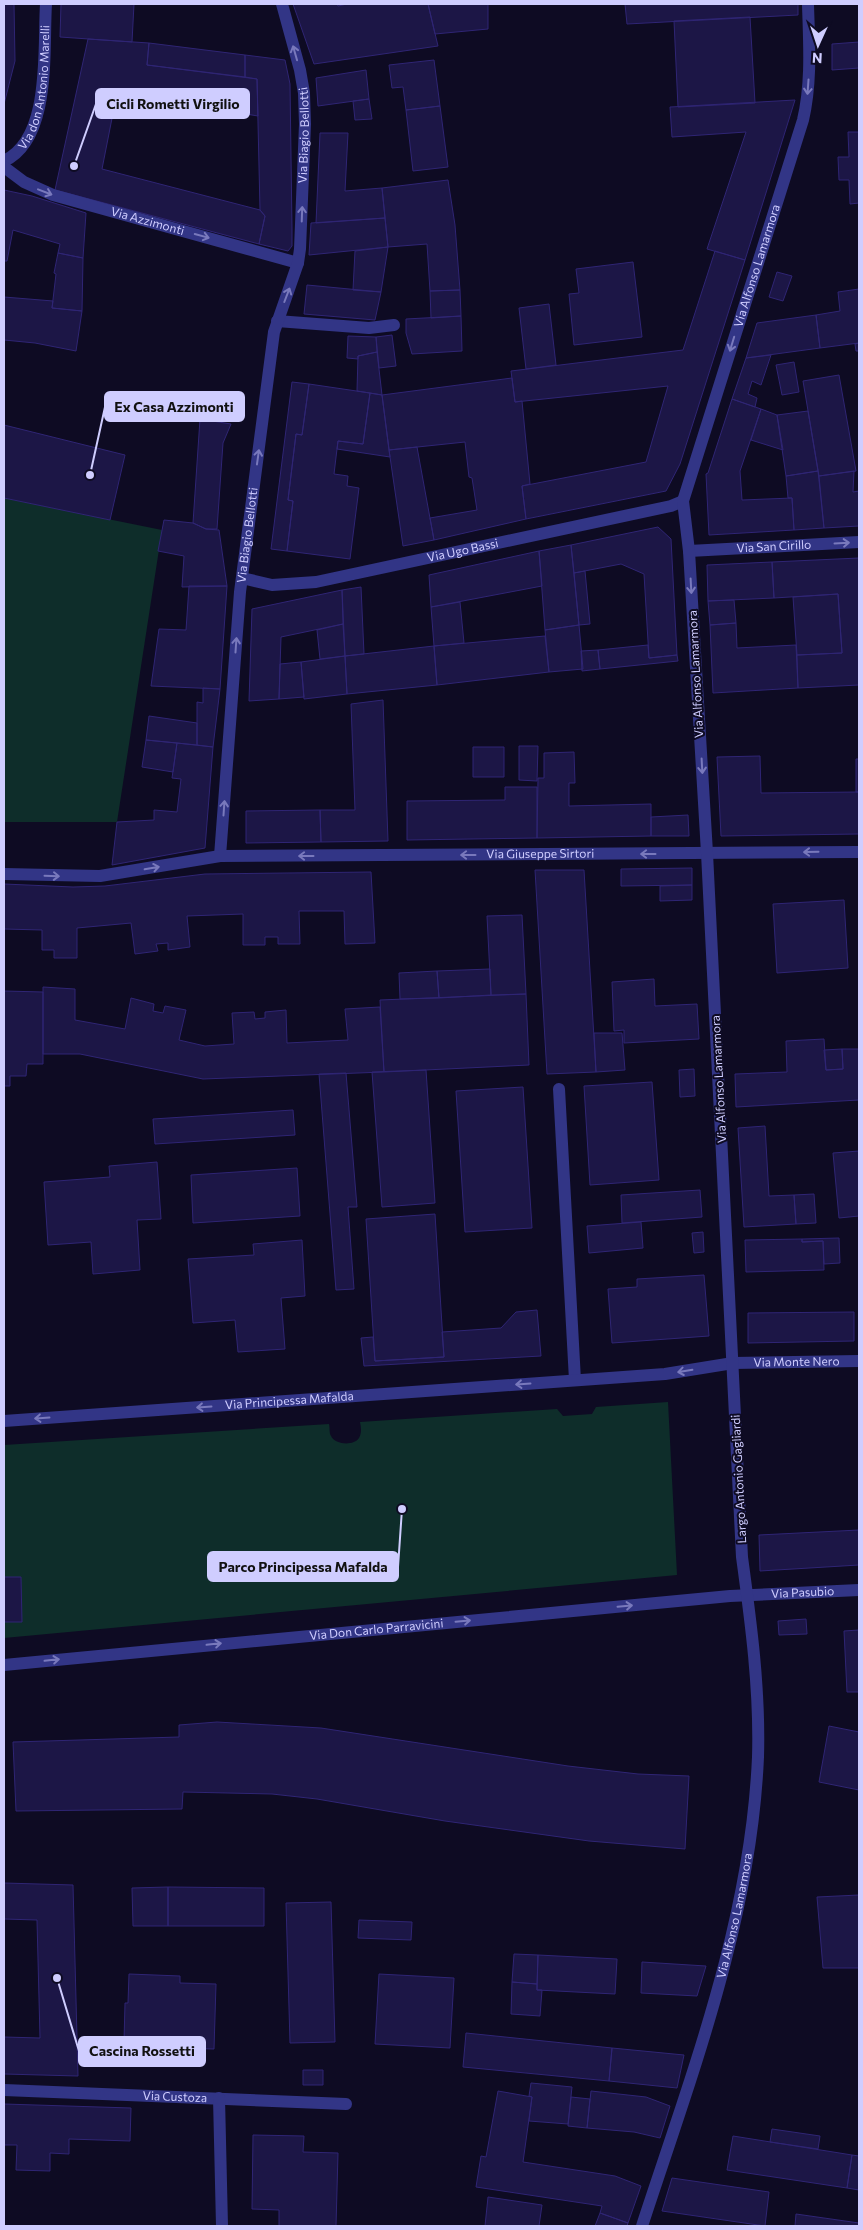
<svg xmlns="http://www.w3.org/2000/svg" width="863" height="2230" font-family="Commissioner,sans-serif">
	<rect width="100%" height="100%" fill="#0e0b23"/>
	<!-- green -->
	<path fill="#0e2d2a" d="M4 498 162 530 117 822H4Z
		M668 1402 677 1575 4 1638V1445L329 1424C330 1428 329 1433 331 1436 335 1445 354 1446 359 1438 362 1433 361 1427 360 1422L557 1409 563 1416 592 1414 596 1407Z"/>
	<!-- building -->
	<path fill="#1c1646" stroke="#2f2574" d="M4 4H14L15 61 4 104Z
		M61 4H134L132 42 60 37Z
		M293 4H337L338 6 347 4H428L438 46 314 64Z
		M428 4H488V29L435 34Z
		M625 4H798V15L627 24Z
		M750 17 755 103 678 107 674 21Z
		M88 39 149 43 147 65 257 79 258 116 117 93 102 169 260 210 265 216 259 244 55 190Z
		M859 42V68L832 70V44Z
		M149 43 245 55V77L147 65Z
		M245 55 285 60 290 84 292 229V246L288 251 259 244 265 216 260 210 257 79 245 77Z
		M434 60 440 106 406 110 403 87 392 88 389 65Z
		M366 70 369 99 318 106 316 78Z
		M369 99 372 119 355 120 353 101Z
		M795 100 745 260 707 249 746 132 672 137 670 107Z
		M440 106 448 167 413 171 406 110Z
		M848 132H859V203L850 204 849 180H839L838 157H849Z
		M320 133H348L345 191 382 188 385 218 316 223Z
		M448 180 455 225 460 290 430 291 427 244 388 247 382 188Z
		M4 190 32 196 86 213 83 258 58 253 60 244 13 230 7 261H4Z
		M385 218 388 247 309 255 311 223Z
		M388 247 381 292 353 290 355 251Z
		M715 251 745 260 680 464 666 491 526 519 522 486 646 462 668 386 515 402 511 371 683 350Z
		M58 253 83 258 82 311 52 308 56 274 54 273Z
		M633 262 642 337 574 345 569 294 579 293 576 269Z
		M777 272 792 276 783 301 769 297Z
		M307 285 381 292 375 320 304 314Z
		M859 289V343L820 348 816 315 840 311 838 292Z
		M460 290 461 316 431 318 430 291Z
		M4 297 53 301 52 308 82 311 76 351 35 343 4 340Z
		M549 304 556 365 526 369 519 308Z
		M816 315 820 348 746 358 757 323Z
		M461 316 462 351 412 354 406 333V319Z
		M392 335 396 366 379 368 376 337Z
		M348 336 376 337 377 352 358 356V359L347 358Z
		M859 343V351H856L855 344Z
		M377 352 382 395 357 391 358 356Z
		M771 355 761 385 752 381 748 394 757 398 755 407 732 399 746 358Z
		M794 362 799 392 782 395 776 365Z
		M839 375 856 471 819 476 803 381Z
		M512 378 515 402 522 401 530 484 522 486 526 519 434 540 430 518 477 510 472 478 469 477 465 442 389 450 382 395Z
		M292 382 309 384 302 435 296 434 288 500 293 501 287 551 271 549Z
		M309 384 370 393 363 444 338 441 337 449 334 474 348 476 347 486 359 488 350 559 287 551 293 501 288 500 296 434 302 435Z
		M370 393 382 395 390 457 337 449 338 441 363 444Z
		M732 399 761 409 740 471 742 500 792 498 794 530 709 535 706 474 708 473Z
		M761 409 777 415 783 450 751 440Z
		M808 411 818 471 786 476 777 415Z
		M200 419 231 424 223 443 217 529H206L193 523Z
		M4 425 125 455 110 520 4 498Z
		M417 447 434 540 403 546 389 450Z
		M818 471 824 528 794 530 792 498H788L786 476Z
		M854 471 853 492 859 491V526L824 528 819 476Z
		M164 520 193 523 206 529 219 530 227 586 182 587 184 556 158 551Z
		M658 527 671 539 677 655 649 658 644 574 621 564 574 573 571 545Z
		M571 545 579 625 545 630 539 551Z
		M539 551 542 586 431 607 429 575Z
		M859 558V685L798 688 797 655 842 653 838 594 774 598 772 562Z
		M772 562 774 598 708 601 707 565Z
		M585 571 590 624 579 625 574 573Z
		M189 586H227L220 689 151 686 159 629 186 630Z
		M361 587 364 654 345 656 342 590Z
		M342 590 343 624 281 637 279 699 249 701 252 609Z
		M838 594 842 653 797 655 793 597Z
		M734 600 736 623 710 625 708 601Z
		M460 602 464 643 434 646 431 607Z
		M736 623 737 648 796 645 798 688 713 693 710 625Z
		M343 624 345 656 320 659 317 630Z
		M579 625 583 669 549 672 545 630Z
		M545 636 549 672 437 685 434 646Z
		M648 645 649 658 677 655 678 661 600 669 598 650Z
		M434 646 437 685 347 694 345 656Z
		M598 650 600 669 582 671 581 651Z
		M345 656 347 694 304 699 301 662Z
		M301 662 304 697 279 699 280 664Z
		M203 688 220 689 213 747 197 745V702L203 703Z
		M383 700 388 841 321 842 320 810H355L351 704Z
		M149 716 197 723V745L146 740Z
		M146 740 177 743 173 772 142 767Z
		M177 743 213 747 205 848 112 865 117 822 154 820V810L177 812 181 779 172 778Z
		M519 746H538L537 781 519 780Z
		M473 747H504V777H473Z
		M574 752 575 783H569V806L651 804V836L537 838 538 778H544V753Z
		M760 756 761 793 859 792V834L721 836 717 757Z
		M856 759H859V792H856Z
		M505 787H537V838L407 840V801L505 800Z
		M320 810 321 842 246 843V811Z
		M688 815 689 836H651V817Z
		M692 868V885L621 886V869Z
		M535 870H584L596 1072 547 1074Z
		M371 872 375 943 345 944 344 911H299L300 944H278V937H265V945H243V914L187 916 190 947 168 950V943L156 944 158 951 135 954 131 923 77 928V958H54V950H42V930L4 929V884L73 887 105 886 205 874Z
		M692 885V900L660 901V886Z
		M844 900 848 968 777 973 773 904Z
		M522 915 526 994 491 995 487 916Z
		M490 969 491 995 439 998 437 971Z
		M437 971 439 998 400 999 399 973Z
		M654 979 655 1006 697 1004 699 1039 624 1043V1030L614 1031 612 982Z
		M43 987 75 989V1020L125 1029 131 998 154 1004 153 1011 163 1013 165 1006 186 1010 179 1040 205 1046 234 1044 232 1013 254 1012 255 1019 265 1018V1012L286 1010 287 1043 348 1040 345 1009 380 1007 384 1072 203 1079 80 1054H43Z
		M4 991 43 992V1064H27L26 1076H10V1086H4Z
		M526 994 529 1065 384 1072 380 1000Z
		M594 1033H622L625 1070 596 1072Z
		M824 1039 826 1070 843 1069 842 1049H859V1100L736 1107 735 1074 787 1072 786 1041Z
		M842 1049 843 1069 826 1070 824 1050Z
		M694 1069 695 1096 680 1097 679 1070Z
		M426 1070 435 1203 382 1207 372 1072Z
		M346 1073 357 1207H348L354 1289 336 1290 319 1074Z
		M652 1082 659 1180 590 1185 584 1086Z
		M523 1087 532 1228 465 1232 456 1091Z
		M293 1110 295 1135 155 1144 153 1119Z
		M765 1126 769 1196 794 1195 796 1224 744 1227 738 1128Z
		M859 1151V1216L839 1218 833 1153Z
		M157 1162 161 1219 137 1220 140 1270 93 1274 91 1242 48 1245 44 1182 110 1177 109 1166Z
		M297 1168 300 1216 193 1223 191 1175Z
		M700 1190 702 1217 622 1223 621 1195Z
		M814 1194 816 1223 796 1224 794 1195Z
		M435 1214 444 1357 375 1361 366 1219Z
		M641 1222 643 1248 589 1253 587 1226Z
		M703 1232 704 1252 694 1253 692 1233Z
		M839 1238 840 1263 824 1264 823 1241 802 1242V1239Z
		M802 1239V1242L823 1241 824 1270 746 1272 745 1240Z
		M302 1240 305 1296 281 1298 285 1349 238 1352 235 1320 193 1323 188 1259 254 1255 253 1244Z
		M704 1275 709 1336 612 1343 608 1289 637 1287V1279Z
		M537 1310 541 1356 364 1366 361 1338 373 1337 375 1361 444 1357 442 1332 501 1328 516 1312Z
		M854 1312V1341L748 1343V1313Z
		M859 1530V1565L760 1571 759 1535Z
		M4 1577H21L22 1622H4Z
		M806 1619 807 1634 779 1635 778 1621Z
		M859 1630V1692H847L844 1631Z
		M217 1722 321 1728 568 1766 638 1774 689 1776 685 1849 589 1841 445 1821 317 1799 272 1794 183 1792 182 1809 16 1811 13 1742 179 1737V1725Z
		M829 1726 859 1732V1790L819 1782Z
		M4 1883 73 1885 78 2076 4 2074V2037L40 2038 37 1920 4 1919Z
		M168 1887 264 1888V1926H168Z
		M168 1887V1926H133L132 1888Z
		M859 1895V1968H823L817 1897Z
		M331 1902 335 2042 290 2043 286 1903Z
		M359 1920 412 1922 411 1940 358 1938Z
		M514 1954 538 1955 537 1984 512 1982Z
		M538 1955 617 1959 615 1994 537 1990Z
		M642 1962 706 1966 697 1996 641 1993Z
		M129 1974 180 1976V1983L216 1984 214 2049 179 2048V2043L124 2042 125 2003H128Z
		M379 1974 454 1978 450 2048 375 2044Z
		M512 1982 537 1984V1990H542L540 2016 511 2014Z
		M466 2033 612 2048 609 2081 463 2067Z
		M612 2048 684 2055 677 2088 609 2081Z
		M303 2070H323V2085H303Z
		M531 2083 572 2087 568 2124 529 2121 532 2097 529 2096Z
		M498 2091 532 2097 523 2162 615 2176 641 2186 628 2223 600 2213 602 2206 476 2187 481 2156 486 2157Z
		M591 2091 646 2097 670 2106 660 2138 634 2132 587 2128Z
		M571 2097 590 2099 587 2128 568 2126Z
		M4 2104 131 2108 130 2141 69 2139V2154L50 2153V2171L16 2170 17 2145H4Z
		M772 2129 820 2136 818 2149 770 2142Z
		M253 2135 304 2136 303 2152 338 2153 336 2226H279V2210L252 2209Z
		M733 2136 852 2155 847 2188 727 2170Z
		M852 2155 859 2156V2190L847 2188Z
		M672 2178 769 2192 765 2226 662 2211Z
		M488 2197 542 2205 539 2226H485Z
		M600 2213 628 2223 627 2226H595Z
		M796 2214 859 2223V2226H795Z"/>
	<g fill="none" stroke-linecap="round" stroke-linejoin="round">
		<!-- minor -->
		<g stroke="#323586" stroke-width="12">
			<path id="s1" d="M4 161C52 139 43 48 46 4"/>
			<path id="s2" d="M4 167 24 182 53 195 298 263"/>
			<path d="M277 321 369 328 394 325"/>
			<path id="s3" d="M689 551 859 542"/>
			<path id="s4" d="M242 578 272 585 316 582 671 506 683 501"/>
			<path id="s5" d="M220 856 240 592 274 332 298 263 300 249 305 124 304 93 300 70 282 4"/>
			<path id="s6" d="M4 874 100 876 220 856 859 852"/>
			<path d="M559 1089 575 1380"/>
			<path id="s7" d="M4 1421 665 1374 733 1363 859 1361"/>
			<path id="s8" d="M4 1665 730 1596 859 1590"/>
			<path id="s9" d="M4 2090 346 2104"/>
			<path d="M219 2098 222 2226"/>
			<path id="s10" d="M642 2226C692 2073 751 1920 758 1757 760 1690 751 1623 742 1557L707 853 689 551 683 501 803 120C812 82 809 42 808 4"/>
		</g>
	</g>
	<!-- one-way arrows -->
	<defs><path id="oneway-shaft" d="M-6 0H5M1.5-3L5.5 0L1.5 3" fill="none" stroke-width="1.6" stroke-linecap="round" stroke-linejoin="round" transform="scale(1.25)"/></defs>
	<g stroke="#7979bc">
		<use href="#oneway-shaft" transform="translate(295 53) rotate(-106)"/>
		<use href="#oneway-shaft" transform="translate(808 87) rotate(94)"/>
		<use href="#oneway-shaft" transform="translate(45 192) rotate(21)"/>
		<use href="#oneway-shaft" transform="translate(302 214) rotate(-88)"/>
		<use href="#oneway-shaft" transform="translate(202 236) rotate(15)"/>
		<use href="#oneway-shaft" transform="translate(287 295) rotate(-69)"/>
		<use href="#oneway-shaft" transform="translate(732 344) rotate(107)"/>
		<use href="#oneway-shaft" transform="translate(258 457) rotate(-82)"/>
		<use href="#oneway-shaft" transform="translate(842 543) rotate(-3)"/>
		<use href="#oneway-shaft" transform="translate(691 586) rotate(87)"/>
		<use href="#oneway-shaft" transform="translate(236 645) rotate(-86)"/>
		<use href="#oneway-shaft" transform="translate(702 766) rotate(87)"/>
		<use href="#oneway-shaft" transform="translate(224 808) rotate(-86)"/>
		<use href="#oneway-shaft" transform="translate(811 852) rotate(179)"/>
		<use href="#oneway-shaft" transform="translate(648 854) rotate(180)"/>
		<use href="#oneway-shaft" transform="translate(468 855) rotate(180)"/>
		<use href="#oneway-shaft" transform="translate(306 856) rotate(180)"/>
		<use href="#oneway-shaft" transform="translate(152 868) rotate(-10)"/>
		<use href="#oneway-shaft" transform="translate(52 876) rotate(2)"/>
		<use href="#oneway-shaft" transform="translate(685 1371) rotate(171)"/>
		<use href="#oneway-shaft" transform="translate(523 1384) rotate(176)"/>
		<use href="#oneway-shaft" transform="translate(204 1407) rotate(176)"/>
		<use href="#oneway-shaft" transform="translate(42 1418) rotate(176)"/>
		<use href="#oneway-shaft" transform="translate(625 1606) rotate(-5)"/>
		<use href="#oneway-shaft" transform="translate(463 1621) rotate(-5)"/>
		<use href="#oneway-shaft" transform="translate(214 1644) rotate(-6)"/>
		<use href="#oneway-shaft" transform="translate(52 1660) rotate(-6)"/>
	</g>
	<g text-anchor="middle" stroke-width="4" stroke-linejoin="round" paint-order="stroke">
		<!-- street labels -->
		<g font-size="12" fill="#cfcdff" stroke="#0e0b23">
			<text dy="4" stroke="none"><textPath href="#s1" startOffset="85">Via don Antonio Marelli</textPath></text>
			<text dy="4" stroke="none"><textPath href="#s5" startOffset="728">Via Biagio Bellotti</textPath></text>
			<text dy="4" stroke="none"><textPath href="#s2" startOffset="155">Via Azzimonti</textPath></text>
			<text dy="4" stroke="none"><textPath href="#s10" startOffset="1990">Via Alfonso Lamarmora</textPath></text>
			<text dy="4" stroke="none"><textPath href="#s5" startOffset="322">Via Biagio Bellotti</textPath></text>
			<text dy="4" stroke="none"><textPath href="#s3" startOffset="85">Via San Cirillo</textPath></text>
			<text dy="4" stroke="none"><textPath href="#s4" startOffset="225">Via Ugo Bassi</textPath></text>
			<text transform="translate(696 674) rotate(-93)" y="4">Via Alfonso Lamarmora</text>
			<text dy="4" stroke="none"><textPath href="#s6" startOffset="538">Via Giuseppe Sirtori</textPath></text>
			<text transform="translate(719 1079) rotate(-93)" y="4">Via Alfonso Lamarmora</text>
			<text dy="4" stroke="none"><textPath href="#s7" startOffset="795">Via Monte Nero</textPath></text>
			<text dy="4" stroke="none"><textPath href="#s7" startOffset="286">Via Principessa Mafalda</textPath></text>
			<text transform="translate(739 1479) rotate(-93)" y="4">Largo Antonio Gagliardi</text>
			<text dy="4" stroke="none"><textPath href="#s8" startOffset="802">Via Pasubio</textPath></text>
			<text dy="4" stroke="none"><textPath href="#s8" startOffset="374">Via Don Carlo Parravicini</textPath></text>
			<text dy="4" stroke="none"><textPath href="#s10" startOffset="324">Via Alfonso Lamarmora</textPath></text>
			<text dy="4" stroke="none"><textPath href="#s9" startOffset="171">Via Custoza</textPath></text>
		</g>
	</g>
	<!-- callouts -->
	<path fill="none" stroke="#cfcdff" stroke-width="2" d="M74 166L96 104M90 475L105 407M402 1509L398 1567M57 1978L79 2051"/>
	<g fill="#cfcdff" stroke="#0e0b23" stroke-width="2">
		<circle cx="74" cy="166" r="5"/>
		<circle cx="90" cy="475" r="5"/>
		<circle cx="402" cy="1509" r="5"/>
		<circle cx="57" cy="1978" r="5"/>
	</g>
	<g fill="#cfcdff" stroke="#cfcdff" stroke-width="2">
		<rect x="96" y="89" width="153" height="29" rx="5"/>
		<rect x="105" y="392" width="139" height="29" rx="5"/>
		<rect x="208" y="1552" width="190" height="29" rx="5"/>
		<rect x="79" y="2037" width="126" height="29" rx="5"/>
	</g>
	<g font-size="14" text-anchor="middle" font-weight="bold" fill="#111">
		<text x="173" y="109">Cicli Rometti Virgilio</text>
		<text x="174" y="412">Ex Casa Azzimonti</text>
		<text x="303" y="1572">Parco Principessa Mafalda</text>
		<text x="142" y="2056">Cascina Rossetti</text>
	</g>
	<!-- border -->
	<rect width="863" height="2230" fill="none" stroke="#cfcdff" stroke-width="10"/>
	<!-- north arrow -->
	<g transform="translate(818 45) rotate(183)" stroke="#0e0b23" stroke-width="4" paint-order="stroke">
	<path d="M0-4L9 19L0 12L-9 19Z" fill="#cfcdff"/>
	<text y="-8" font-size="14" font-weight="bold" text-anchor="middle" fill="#cfcdff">N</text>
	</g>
</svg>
